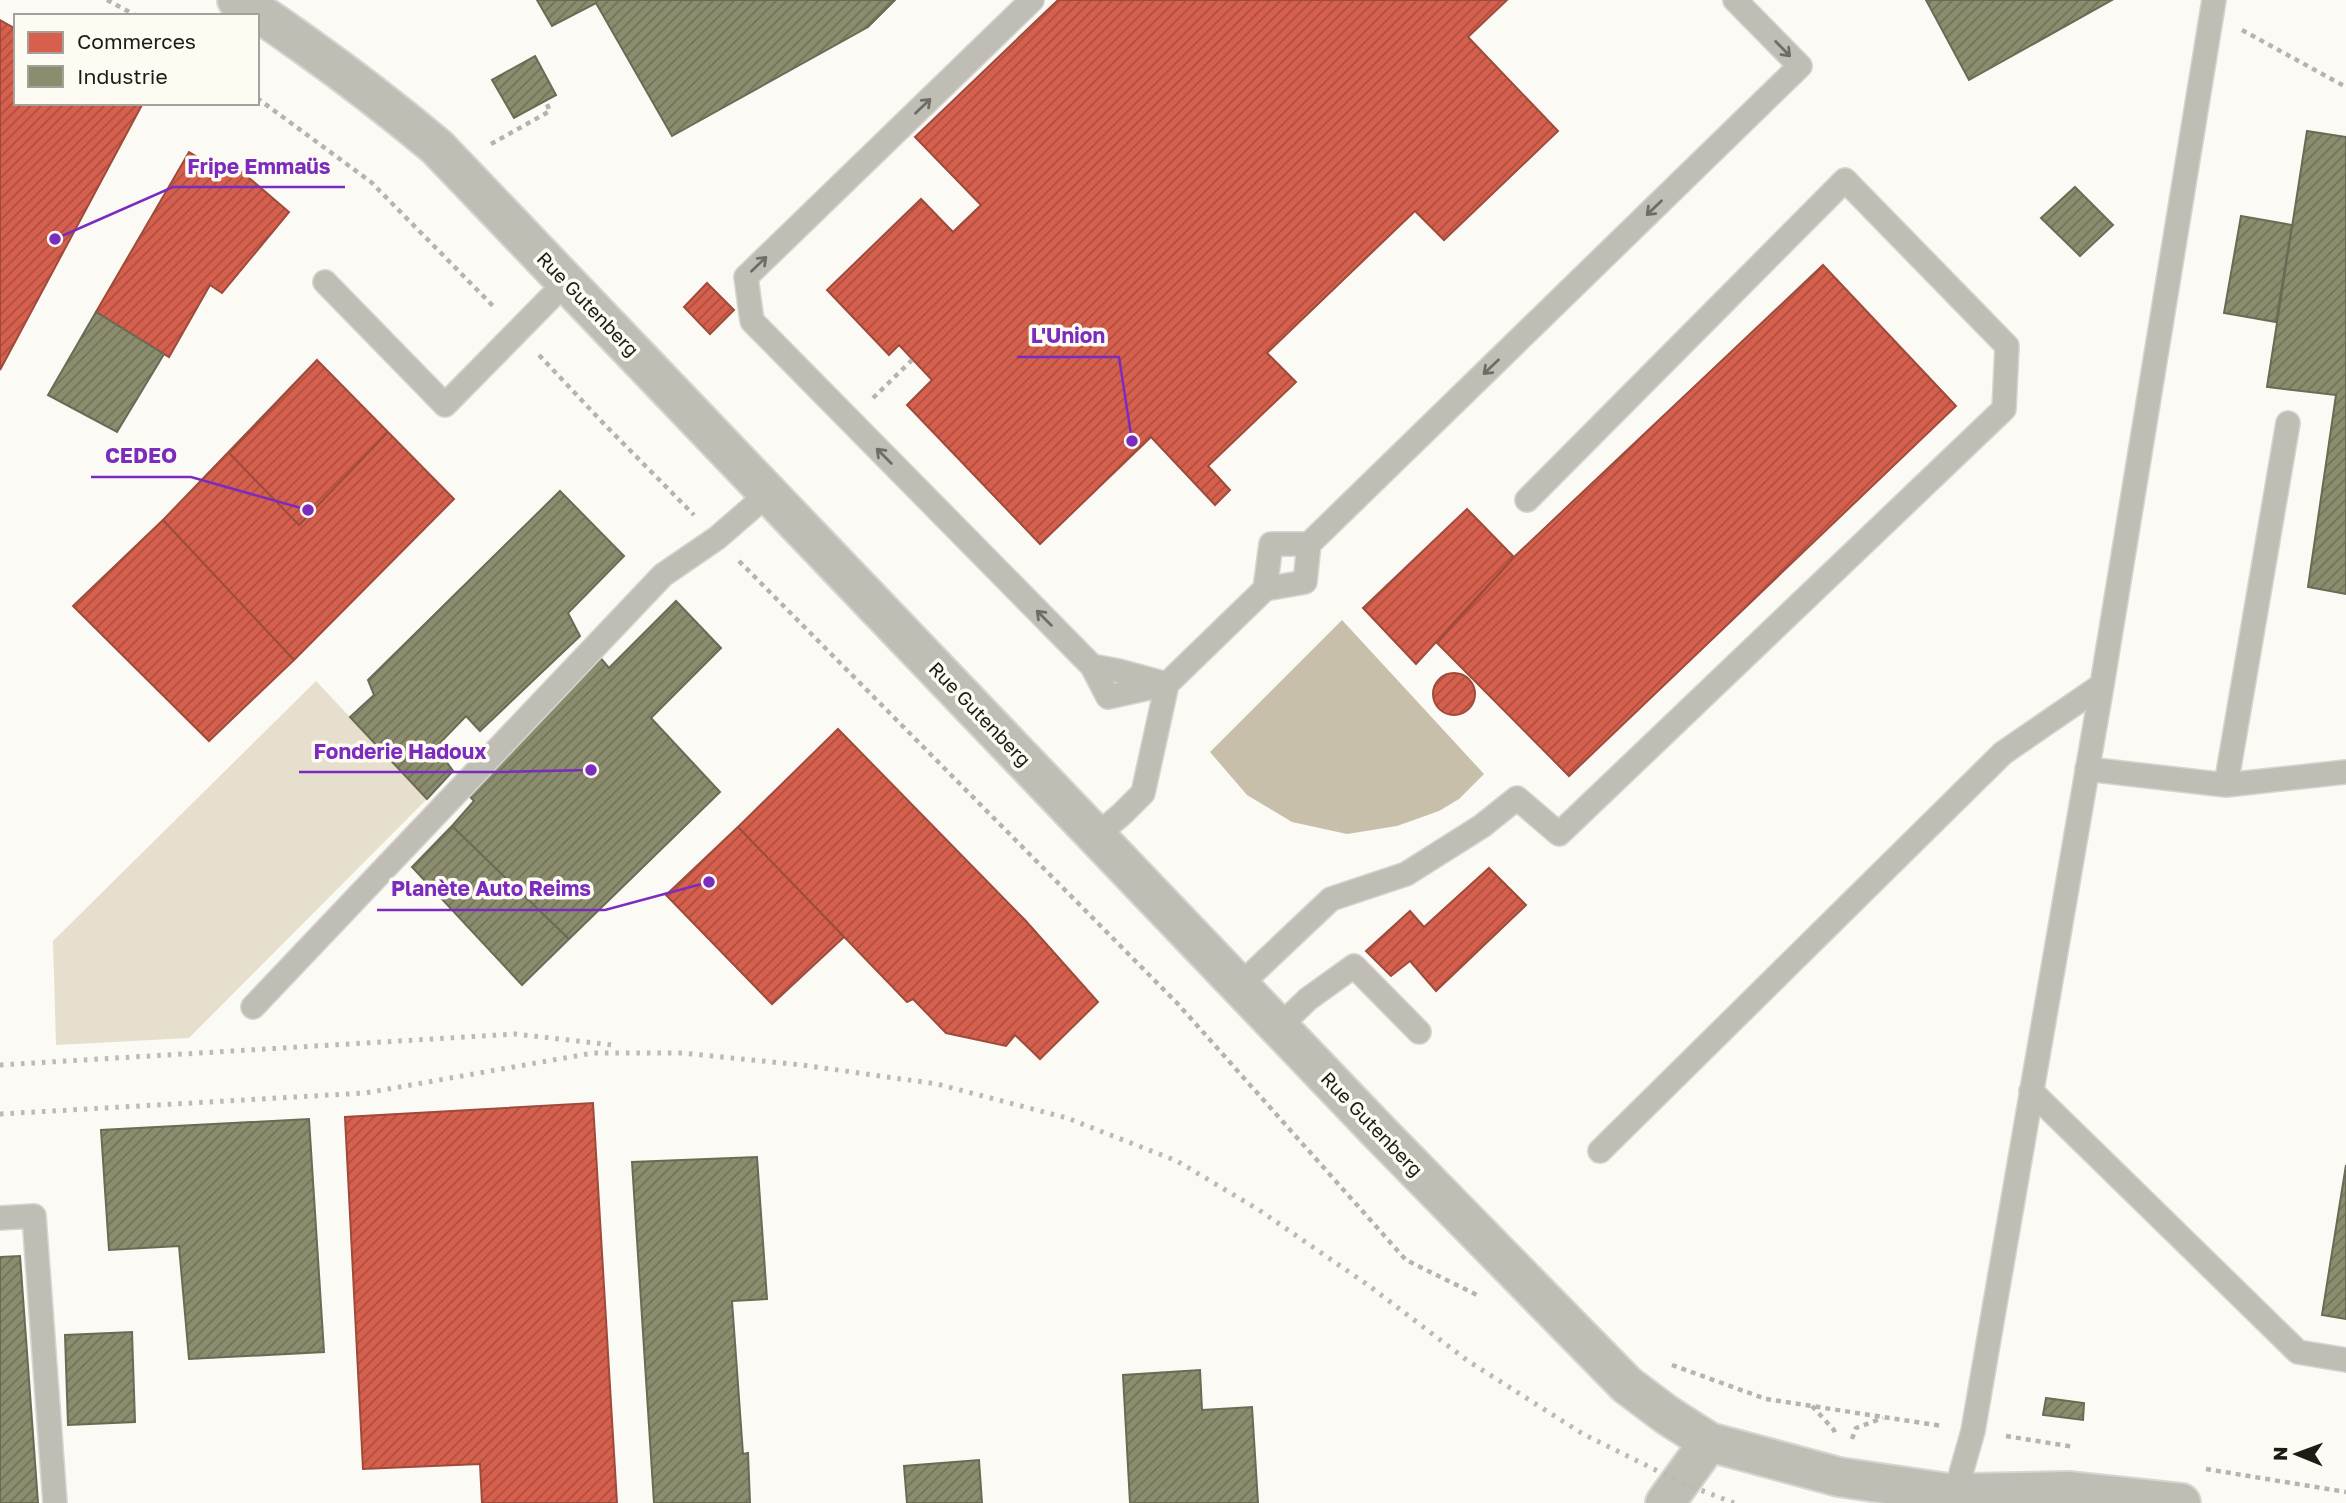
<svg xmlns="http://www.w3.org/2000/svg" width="2346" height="1503" font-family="'Golos Text',sans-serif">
	<defs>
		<pattern id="shops-hatch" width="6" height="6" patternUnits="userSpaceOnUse" patternTransform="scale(1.75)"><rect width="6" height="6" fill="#d6604d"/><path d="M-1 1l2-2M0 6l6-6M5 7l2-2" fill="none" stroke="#ad4e3f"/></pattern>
		<pattern id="industry-hatch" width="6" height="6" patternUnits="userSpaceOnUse" patternTransform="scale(1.75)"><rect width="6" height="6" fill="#8c8c6e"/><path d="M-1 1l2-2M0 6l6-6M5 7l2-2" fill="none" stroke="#727259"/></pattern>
	</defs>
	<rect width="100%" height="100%" fill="#fbfaf5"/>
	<!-- grass -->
	<path fill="#e6dfce" d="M316 681 427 799 189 1038 56 1045 53 941Z"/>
	<!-- water -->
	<path fill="#c7bfaa" d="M1342 620 1484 774 1459 799 1439 811 1397 826 1347 834 1292 822 1247 795 1210 752Z"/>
	<!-- shops -->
	<path fill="url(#shops-hatch)" stroke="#9e4b3c" stroke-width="2" d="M1058 0H1507L1468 37 1558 131 1444 240 1415 211 1267 353 1296 382 1208 466 1230 490 1215 505 1151 437 1040 544 907 405 932 380 899 345 889 355 827 290 921 199 953 232 981 205 915 137Z
		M0 20 16 29V103H143L0 370Z
		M189 152 228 175 235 166 289 212 222 293 210 285 169 357 96 312Z
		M1823 265 1956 406 1569 776 1437 643 1514 557Z
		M707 283 734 310 710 334 684 307Z
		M317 360 454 499 294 660 163 520Z
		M317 360 388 432 299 525 229 453Z
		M1467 509 1514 557 1416 664 1363 608Z
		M163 520 294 660 209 741 73 606Z
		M1433 694a21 21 0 1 1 42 0a21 21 0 1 1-42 0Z
		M838 729 1025 920 1098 1002 1040 1059 1015 1035 1006 1046 946 1033 913 999 907 1002 738 827Z
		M738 827 844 937 772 1004 666 895Z
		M1489 868 1526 905 1436 991 1410 961 1391 976 1366 951 1410 911 1424 927Z
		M593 1103 617 1503H482L480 1464 363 1469 345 1117Z"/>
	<!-- industry -->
	<path fill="url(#industry-hatch)" stroke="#6b6a54" stroke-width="2" d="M537 0H895L868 27 672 136 596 3 552 26Z
		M1926 0H2112L1969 80Z
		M535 56 556 95 514 118 492 80Z
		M2307 131 2346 137V594L2308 587 2336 395 2267 387Z
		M2075 187 2113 225 2080 256 2041 218Z
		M2241 216 2292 225 2276 322 2224 313Z
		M96 312 164 354 117 432 48 395Z
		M560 491 624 556 568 613 580 636 480 731 466 716 436 747 453 771 427 799 350 717 374 695 368 680Z
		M676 601 721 648 651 718 720 792 569 939 452 826 474 801 463 789 599 656 609 668Z
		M452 826 569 939 522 985 412 867Z
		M309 1119 324 1352 189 1359 179 1246 109 1250 101 1130Z
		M757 1157 767 1299 732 1301 743 1454 748 1453 750 1503H654L632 1162Z
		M2346 1165V1319L2322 1315Z
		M20 1256 38 1503H0V1257Z
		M132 1332 135 1422 68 1425 65 1335Z
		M1200 1370 1202 1410 1252 1407 1258 1503H1130L1123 1375Z
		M2046 1398 2084 1403 2083 1420 2043 1415Z
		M979 1460 982 1503H907L904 1466Z"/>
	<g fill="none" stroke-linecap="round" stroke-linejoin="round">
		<!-- service casing -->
		<g stroke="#d7d5d2" stroke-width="26">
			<path id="service" d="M1032 0 746 277 752 321 1092 666 1108 697 1167 684
				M325 282 445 405 566 282
				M1265 589 1271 544H1309
				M1092 666 1119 671 1163 683
				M2087 769 2226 785 2288 423
				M2226 785 2346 772
				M1096 836 1122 814 1143 793 1167 684 1265 589 1305 582 1309 544 1800 66 1735 0
				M1239 986 1331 899 1406 874 1482 826 1517 798 1559 834 2004 409 2007 346 1845 180 1527 500
				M253 1007 663 575 717 538 769 493
				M1279 1027 1308 999 1354 966 1419 1032
				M2031 1091 2298 1352 2346 1360
				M1600 1151 2003 753 2102 685
				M0 1218 34 1216 55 1503
				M1955 1494 1973 1431 2102 685 2214 0"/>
		</g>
		<!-- minor casing -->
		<g stroke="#d7d5d2" stroke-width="42">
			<path id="minor" d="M237 0C261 13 282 29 305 45 350 77 394 111 437 147L1381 1134 1627 1385 1667 1415 1709 1442 1839 1477 1955 1494 1993 1503
				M1964 1493 2068 1491 2181 1503
				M1665 1503 1709 1442"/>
		</g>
		<!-- path -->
		<path stroke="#b6b4ae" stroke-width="4.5" stroke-dasharray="5 5" stroke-linecap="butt" d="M107 0 137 16
			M2242 30 2346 87
			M257 98 371 182 495 308
			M491 144 550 111 545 100
			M539 355 605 425 694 515
			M873 398 912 360
			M739 561 1178 1004 1406 1260 1479 1296
			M1672 1365 1766 1399 1942 1426
			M1812 1406 1834 1430 1835 1434
			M2006 1436 2074 1447
			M1852 1439 1856 1428 1883 1418
			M2206 1469 2346 1492"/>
		<!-- service -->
		<use href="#service" stroke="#c0bdb4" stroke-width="23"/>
		<!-- minor -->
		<use href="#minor" stroke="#c0bdb4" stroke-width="38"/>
		<!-- rail -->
		<path stroke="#bdbab4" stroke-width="5" stroke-dasharray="3.5 7" stroke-linecap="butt" d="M0 1065 515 1034 613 1045
			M0 1114 365 1093 593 1053H682L802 1065 937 1084 1067 1118 1177 1161 1259 1210 1368 1285 1468 1361 1583 1434 1680 1482 1734 1503"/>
	</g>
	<!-- one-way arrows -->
	<defs><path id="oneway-shaft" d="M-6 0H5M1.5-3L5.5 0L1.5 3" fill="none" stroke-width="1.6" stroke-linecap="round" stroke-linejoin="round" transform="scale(1.75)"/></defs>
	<g stroke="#6e6c65">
		<use href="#oneway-shaft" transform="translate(1783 49) rotate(46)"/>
		<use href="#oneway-shaft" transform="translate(923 106) rotate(-44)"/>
		<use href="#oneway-shaft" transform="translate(1654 208) rotate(136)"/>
		<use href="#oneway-shaft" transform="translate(759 264) rotate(-44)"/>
		<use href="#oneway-shaft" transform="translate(1491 367) rotate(136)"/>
		<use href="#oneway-shaft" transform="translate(884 456) rotate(-135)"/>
		<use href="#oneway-shaft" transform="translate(1044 618) rotate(-135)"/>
	</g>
	<g text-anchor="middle" stroke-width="7" stroke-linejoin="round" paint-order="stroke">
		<!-- street labels -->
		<g font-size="19" fill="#1d1b16" stroke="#fefbf2">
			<text transform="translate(588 304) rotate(46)" y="7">Rue Gutenberg</text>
			<text transform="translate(980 714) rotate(46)" y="7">Rue Gutenberg</text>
			<text transform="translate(1372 1124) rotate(46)" y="7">Rue Gutenberg</text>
		</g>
	</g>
	<!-- callouts -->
	<path fill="none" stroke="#7b2cbf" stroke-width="2.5" d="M55 239L173 187H345M1132 441L1119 357H1017M308 510L191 477H91M591 770L500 772H299M709 882L605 910H377"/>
	<g fill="#7b2cbf" stroke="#fefbf2" stroke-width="2.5">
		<circle cx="55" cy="239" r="7"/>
		<circle cx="1132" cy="441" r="7"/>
		<circle cx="308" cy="510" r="7"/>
		<circle cx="591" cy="770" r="7"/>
		<circle cx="709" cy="882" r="7"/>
	</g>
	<g font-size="21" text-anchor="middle" font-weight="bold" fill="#7b2cbf" stroke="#fefbf2" stroke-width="7" stroke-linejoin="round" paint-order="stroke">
		<text x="259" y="174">Fripe Emmaüs</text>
		<text x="1068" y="343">L'Union</text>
		<text x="141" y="463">CEDEO</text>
		<text x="400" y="759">Fonderie Hadoux</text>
		<text x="491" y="896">Planète Auto Reims</text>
	</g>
	<!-- legend -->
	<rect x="14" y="14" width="245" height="91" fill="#fefbf2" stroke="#a4a19a" stroke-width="2"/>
	<rect x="28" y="32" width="35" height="21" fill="#d6604d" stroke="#a4a19a" stroke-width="2"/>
	<text x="77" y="49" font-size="21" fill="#1d1b16">Commerces</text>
	<rect x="28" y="66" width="35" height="21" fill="#8c8c6e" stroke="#a4a19a" stroke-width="2"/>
	<text x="77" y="84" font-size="21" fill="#1d1b16">Industrie</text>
	<!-- north arrow -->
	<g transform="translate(2297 1454) rotate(271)" stroke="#fefbf2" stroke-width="5" paint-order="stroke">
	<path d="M0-5L12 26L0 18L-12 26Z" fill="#1d1b16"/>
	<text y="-10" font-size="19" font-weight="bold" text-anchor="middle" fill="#1d1b16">N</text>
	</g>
</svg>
